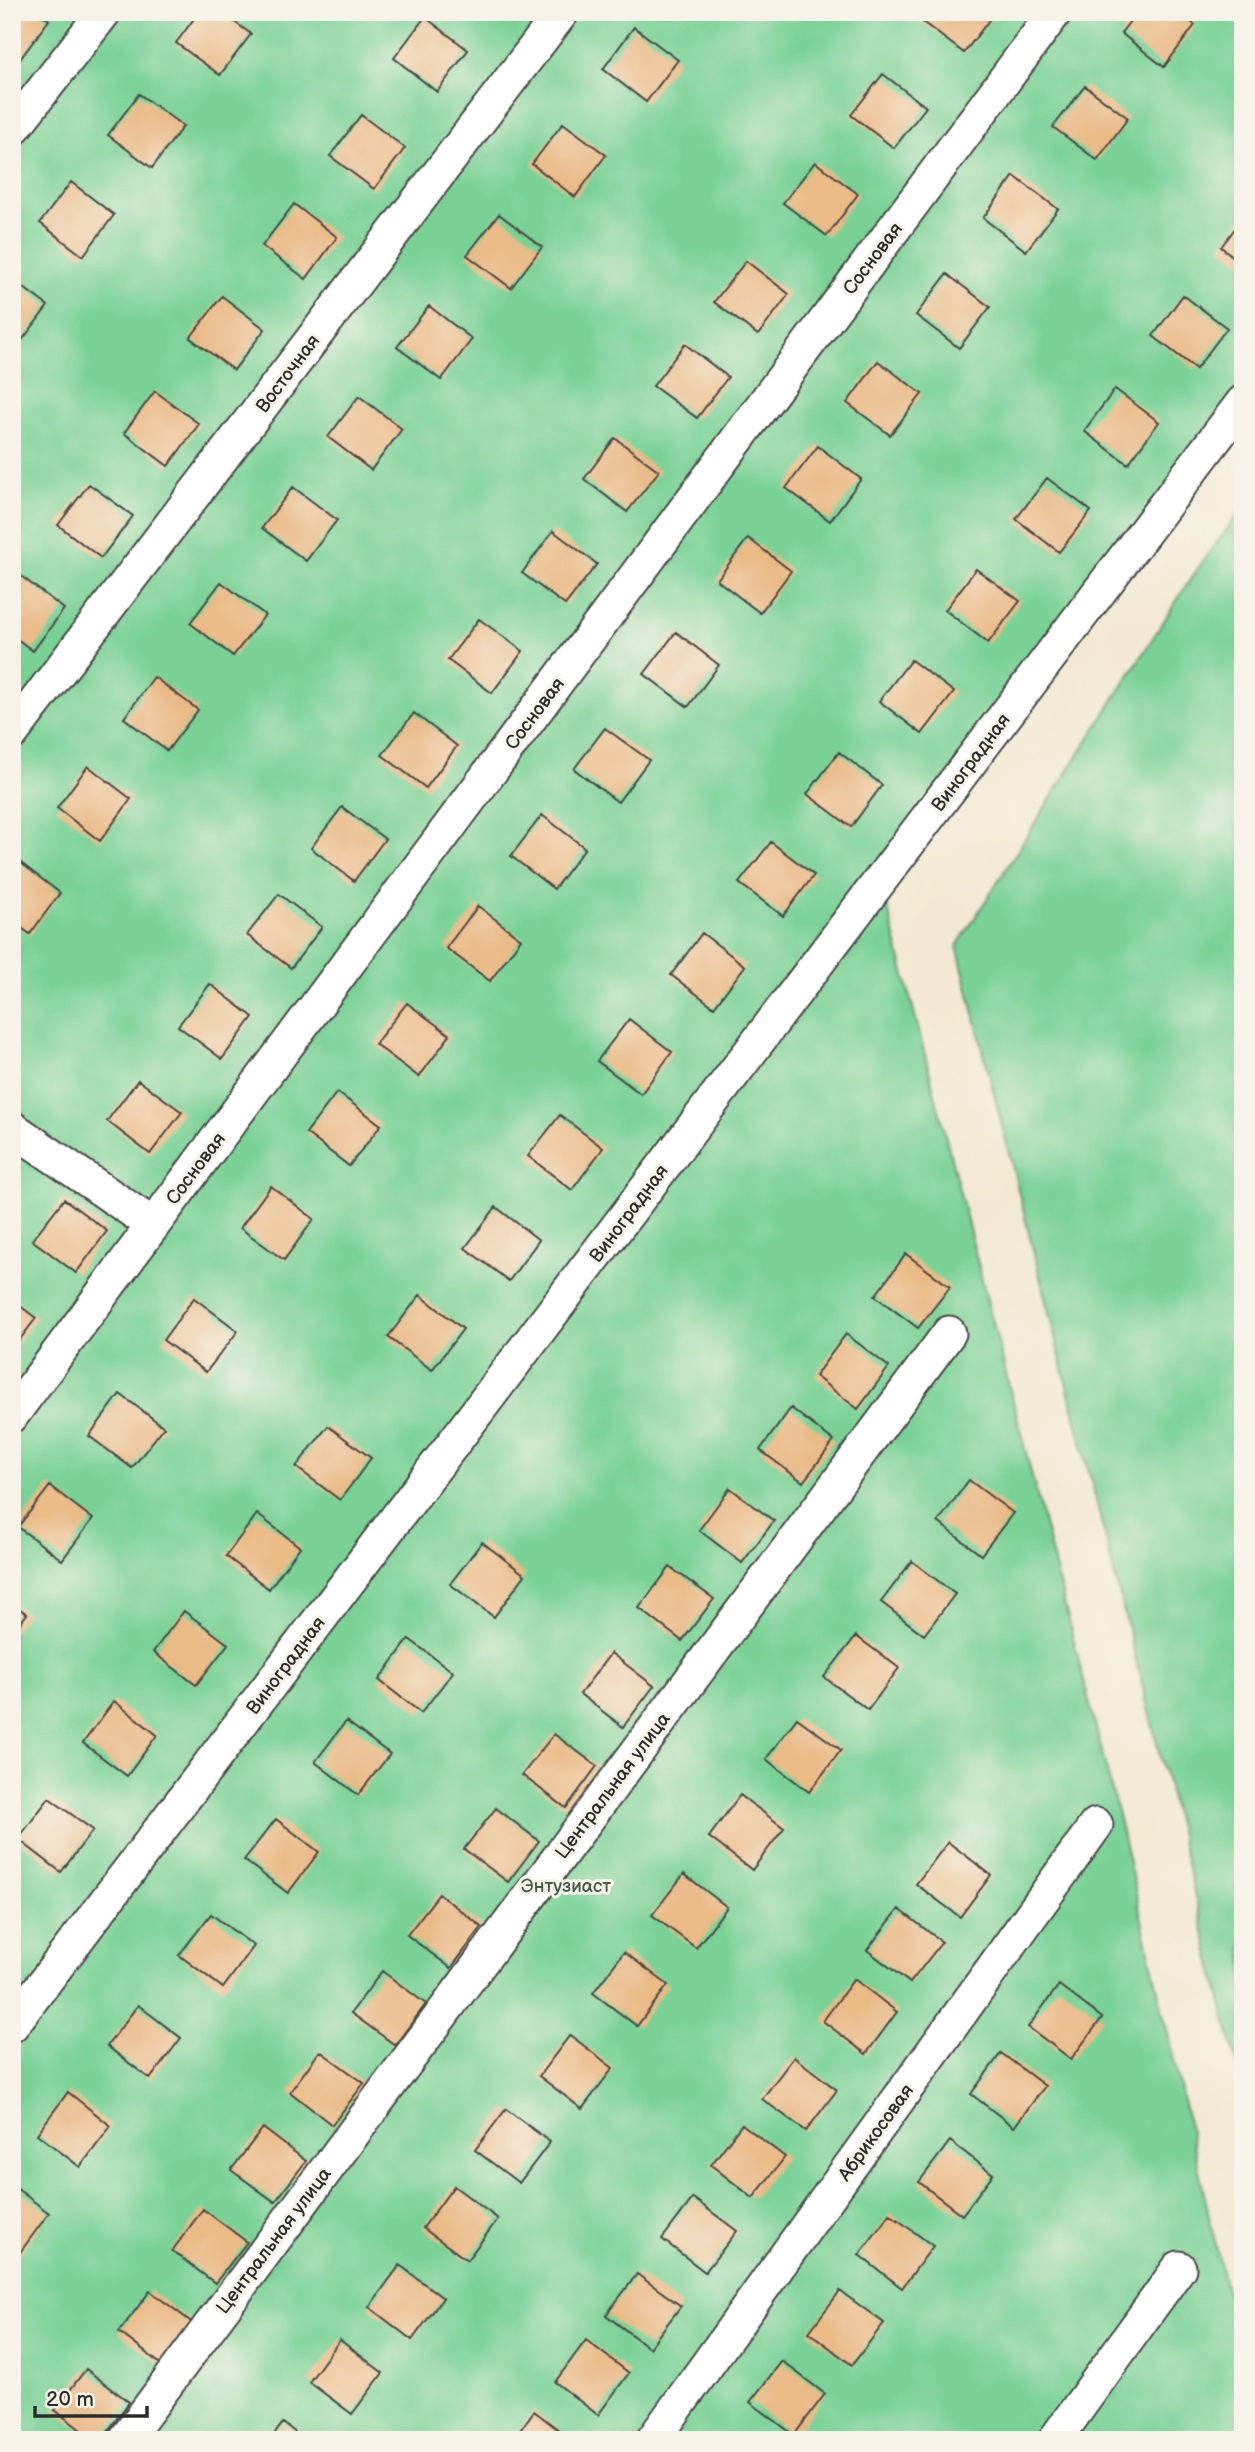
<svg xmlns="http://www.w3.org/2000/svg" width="1255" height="2452" font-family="'Balsamiq Sans',sans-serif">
	<rect width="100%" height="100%" fill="#f7f3e8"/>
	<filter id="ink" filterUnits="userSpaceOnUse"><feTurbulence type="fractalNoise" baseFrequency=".0143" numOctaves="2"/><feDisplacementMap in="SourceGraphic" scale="14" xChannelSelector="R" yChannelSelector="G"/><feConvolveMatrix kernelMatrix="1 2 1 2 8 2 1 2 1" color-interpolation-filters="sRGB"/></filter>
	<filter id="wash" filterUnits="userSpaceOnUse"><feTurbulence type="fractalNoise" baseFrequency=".00686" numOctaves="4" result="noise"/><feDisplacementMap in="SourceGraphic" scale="28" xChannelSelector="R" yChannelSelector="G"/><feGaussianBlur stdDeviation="1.57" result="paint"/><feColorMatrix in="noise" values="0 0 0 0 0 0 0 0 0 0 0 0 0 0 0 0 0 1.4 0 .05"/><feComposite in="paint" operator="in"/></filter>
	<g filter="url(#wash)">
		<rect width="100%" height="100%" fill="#f3e9d3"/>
		<!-- green -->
		<path fill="#79d196" stroke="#527e60" stroke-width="2" d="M12 12H1243V391L879 874 1119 1819 1243 2364V2440H12Z
			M1243 508V2087L957 946 1193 575Z"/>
		<g id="blocks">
			<!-- building -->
			<path fill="#eaba87" d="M12 12H39L49 20 18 62 12 57Z
				M199 12H221L251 34 220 75 176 43Z
				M926 12H995L964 53 920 20Z
				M1137 12H1178L1195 25 1164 67 1121 33Z
				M425 17 468 50 437 92 394 58Z
				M634 27 678 60 646 102 603 69Z
				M883 74 926 107 894 148 851 115Z
				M1085 86 1128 118 1097 160 1053 127Z
				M139 94 183 126 152 168 108 135Z
				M361 115 405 148 374 189 330 156Z
				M563 123 606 155 575 197 532 164Z
				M815 162 858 194 827 236 783 203Z
				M1014 176 1058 209 1026 251 983 218Z
				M71 182 114 215 83 256 40 223Z
				M294 204 337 237 306 279 262 246Z
				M499 214 542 247 511 288 467 255Z
				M1243 218V264L1221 247Z
				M746 261 789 294 758 335 714 302Z
				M947 274 990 307 959 348 916 315Z
				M12 279 48 306 17 347 12 344Z
				M1183 295 1227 328 1196 369 1153 336Z
				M222 296 265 329 234 370 190 338Z
				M429 306 472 339 441 380 397 347Z
				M685 344 728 377 697 418 653 386Z
				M878 361 922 394 890 435 847 403Z
				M1115 389 1159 422 1128 464 1084 431Z
				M155 391 199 424 168 466 124 433Z
				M359 396 402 429 371 470 328 437Z
				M615 438 659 471 627 512 584 479Z
				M818 446 861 479 830 521 786 488Z
				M1047 478 1091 511 1059 552 1016 519Z
				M89 484 133 516 101 558 58 525Z
				M293 487 337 520 306 561 262 528Z
				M553 531 597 564 565 605 522 573Z
				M748 538 791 571 760 613 717 580Z
				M976 569 1020 601 988 643 945 610Z
				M21 576 64 609 33 651 12 635V588Z
				M221 582 265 615 233 656 190 623Z
				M479 619 523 651 492 693 448 660Z
				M676 632 719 665 688 707 644 674Z
				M911 660 954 692 922 734 879 701Z
				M154 677 198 710 167 751 124 718Z
				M414 713 457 746 426 788 382 755Z
				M605 728 649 760 618 802 574 769Z
				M839 752 882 785 851 827 807 794Z
				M88 766 131 799 100 841 57 808Z
				M342 807 385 839 354 881 311 848Z
				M542 815 585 848 554 889 511 856Z
				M771 842 814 875 783 916 739 883Z
				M17 860 60 893 30 934 12 921V866Z
				M279 894 322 927 291 968 247 935Z
				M478 906 521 939 490 981 446 948Z
				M702 933 745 966 714 1007 671 975Z
				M210 984 253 1017 222 1059 178 1026Z
				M407 1003 450 1035 419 1077 375 1044Z
				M629 1019 672 1052 641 1094 597 1061Z
				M138 1080 182 1112 150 1154 107 1121Z
				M337 1092 381 1125 349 1166 306 1133Z
				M560 1115 603 1148 572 1190 528 1156Z
				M271 1186 314 1219 284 1260 240 1228Z
				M64 1199 107 1231 76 1273 32 1240Z
				M496 1207 539 1240 509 1281 465 1248Z
				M906 1254 950 1287 918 1328 875 1296Z
				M420 1295 463 1329 432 1370 388 1337Z
				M194 1298 238 1331 206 1372 163 1340Z
				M12 1300 36 1318 12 1350Z
				M846 1334 889 1367 858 1409 815 1376Z
				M120 1394 164 1427 132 1468 89 1436Z
				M791 1408 834 1441 803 1482 760 1450Z
				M328 1426 371 1458 340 1500 296 1467Z
				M969 1480 1013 1513 981 1555 938 1522Z
				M50 1486 93 1519 62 1560 18 1527Z
				M730 1488 774 1521 742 1563 699 1530Z
				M257 1514 300 1547 269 1589 226 1556Z
				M482 1542 525 1575 494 1617 450 1584Z
				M912 1561 955 1594 924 1635 881 1602Z
				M670 1567 714 1599 682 1641 639 1608Z
				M12 1603 27 1614 12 1633Z
				M184 1611 228 1644 196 1685 153 1652Z
				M856 1636 899 1668 868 1710 824 1677Z
				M409 1639 453 1672 421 1713 379 1680Z
				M611 1653 654 1686 623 1727 580 1694Z
				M114 1701 157 1735 127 1776 83 1743Z
				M797 1718 841 1750 809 1792 766 1759Z
				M346 1721 390 1754 358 1795 315 1762Z
				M554 1734 597 1766 566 1808 522 1775Z
				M740 1795 784 1828 752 1870 709 1837Z
				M49 1798 93 1830 61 1872 18 1839Z
				M496 1808 539 1841 508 1882 464 1849Z
				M276 1819 319 1852 288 1893 244 1860Z
				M948 1842 991 1875 960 1917 916 1884Z
				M684 1874 727 1907 696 1948 652 1915Z
				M439 1894 482 1927 451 1968 407 1935Z
				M899 1909 942 1942 910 1983 867 1950Z
				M211 1914 254 1946 223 1988 179 1955Z
				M624 1952 668 1985 637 2026 593 1993Z
				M382 1971 426 2004 395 2045 351 2013Z
				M854 1979 897 2012 866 2054 823 2021Z
				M1059 1985 1102 2018 1071 2059 1028 2027Z
				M138 2005 181 2038 150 2079 107 2046Z
				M570 2035 613 2068 582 2109 539 2076Z
				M320 2051 364 2083 332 2125 290 2092Z
				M1001 2053 1045 2086 1014 2127 971 2094Z
				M794 2057 837 2090 806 2131 762 2099Z
				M68 2092 111 2126 80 2167 37 2134Z
				M506 2109 550 2142 519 2183 475 2150Z
				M742 2124 785 2157 753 2198 711 2165Z
				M263 2128 306 2161 275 2202 231 2170Z
				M950 2141 993 2174 962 2215 919 2182Z
				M12 2185 49 2213 18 2255 12 2251Z
				M454 2186 498 2219 467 2260 423 2228Z
				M693 2198 737 2231 705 2272 662 2239Z
				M203 2209 247 2242 215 2283 172 2251Z
				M890 2214 933 2246 902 2288 859 2255Z
				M400 2265 443 2298 412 2340 369 2307Z
				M637 2274 681 2306 649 2348 606 2315Z
				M150 2291 194 2324 162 2365 119 2332Z
				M840 2291 884 2323 852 2365 809 2332Z
				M340 2340 383 2373 352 2414 309 2382Z
				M586 2340 629 2373 598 2415 555 2382Z
				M782 2361 825 2394 794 2435 750 2402Z
				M86 2369 129 2402 101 2440H94L55 2410Z
				M534 2411 572 2440H513Z
				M283 2423 305 2440H270Z"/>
		</g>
	</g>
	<g filter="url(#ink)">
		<use href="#blocks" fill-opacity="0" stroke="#494844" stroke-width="2"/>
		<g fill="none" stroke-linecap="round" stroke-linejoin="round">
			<!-- minor casing -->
			<g stroke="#494844" stroke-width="37">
				<path id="minor" d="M12 130 104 12
					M12 733 562 12
					M12 1128 153 1225
					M12 1415 1055 12
					M12 2025 1243 402
					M125 2440 949 1333
					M653 2440 1096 1825
					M1055 2440 1179 2268"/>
			</g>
			<!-- minor -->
			<use href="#minor" stroke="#fff" stroke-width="33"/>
		</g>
	</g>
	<g text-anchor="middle" stroke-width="6" stroke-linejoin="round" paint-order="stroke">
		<!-- street labels -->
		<g font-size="19" fill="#2b2b2b" stroke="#f7f3e8">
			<text transform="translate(872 258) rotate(-53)" y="7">Сосновая</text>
			<text transform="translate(287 373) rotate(-53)" y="7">Восточная</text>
			<text transform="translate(534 713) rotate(-53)" y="7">Сосновая</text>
			<text transform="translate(970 762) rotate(-53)" y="7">Виноградная</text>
			<text transform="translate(195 1168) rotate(-53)" y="7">Сосновая</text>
			<text transform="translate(628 1213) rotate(-53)" y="7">Виноградная</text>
			<text transform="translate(285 1665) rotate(-53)" y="7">Виноградная</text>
			<text transform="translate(612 1785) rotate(-53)" y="7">Центральная улица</text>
			<text transform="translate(875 2132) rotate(-54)" y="7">Абрикосовая</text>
			<text transform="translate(273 2240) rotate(-53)" y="7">Центральная улица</text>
		</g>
		<!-- park labels -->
		<g font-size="19" fill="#425d4b" stroke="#f7f3e8">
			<text x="566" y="1892">Энтузиаст</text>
		</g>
	</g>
	<!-- margin -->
	<rect width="1255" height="2452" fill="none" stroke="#f7f3e8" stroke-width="42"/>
	<!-- scale -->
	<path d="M35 2406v10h112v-10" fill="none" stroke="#2b2b2b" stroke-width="3.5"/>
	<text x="46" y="2406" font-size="21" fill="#2b2b2b" stroke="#f7f3e8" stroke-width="5" paint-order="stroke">20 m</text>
</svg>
